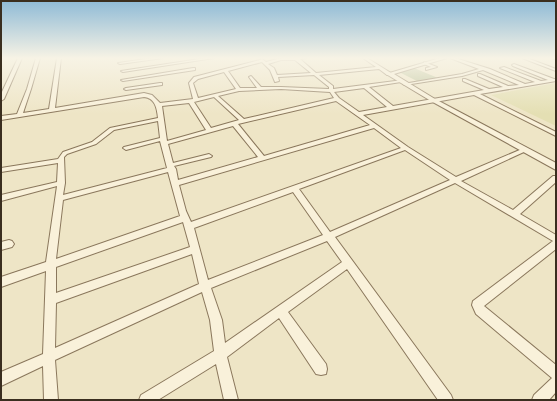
<svg xmlns="http://www.w3.org/2000/svg" width="557" height="401" font-family="'Crimson Pro',serif">
	<rect width="100%" height="100%" fill="#eee5c6"/>
	<!-- farmland -->
	<path fill="#e4dfb3" d="M556 83V126L491 95Z"/>
	<!-- cemetery -->
	<path fill="#bac299" d="M414 68 438 78 417 81 399 72Z"/>
	<g fill="none" stroke-linecap="round" stroke-linejoin="round">
		<!-- minor casing -->
		<g stroke="#8a775c" stroke-width="2">
			<path id="minor" d="M18 58H22L4 99 1 101V94Z
				M36 58H40L31 89 23 113 49 109 57 58H61L55 108 144 93 152 95 160 103 193 99 189 83 194 77 260 60 262 59 266 62 281 58H306L300 59 316 73 376 67 363 58H367L391 73V75H387L379 69 319 75 333 86V89L403 80V82H401L369 87 393 106 484 90 463 81V79H465L489 89 503 87 478 76V74H480L508 86 519 85 483 70 462 76 405 85 403 84 462 74 479 69 450 58H455L490 69 525 84 535 82 500 68 504 67 541 81 548 80 513 66 512 65 514 64 554 79H556V81L480 94 556 132V136L474 95 363 115 408 147 456 177 522 149H526V151L461 181 513 210 553 176H556V182L520 214 556 235V249L484 306 556 365V392L549 400H532L534 395 552 378 476 314 472 305 473 301 553 241 455 183 335 237 451 395 453 400H438L347 269 288 312 326 364 327 369 326 374 321 375 316 374 279 318 227 357 238 400H224L216 364 158 400H139L141 395 214 351 210 320 202 292 55 360 58 400H44L43 366 1 386V372L43 354 46 271 1 287V277L46 262 57 186 1 201V195L57 182 58 163 1 172V168L58 159 63 152 92 142 110 128 158 118C157 108 155 98 144 97L1 120V116L17 114 27 89ZM281 60H295L311 73 277 75 274 68 268 64ZM262 62 270 70 275 82 279 81 278 77 314 75 329 87V89L281 87H261L251 76 249 77 257 88H240L228 71ZM224 72 236 89 198 98 193 83 198 79ZM364 88 387 107 359 112 339 98 334 92ZM281 89 330 92 334 98 244 119 218 96 239 91ZM214 97 239 120 211 128 194 102ZM336 101 370 125 264 156 238 124ZM189 103 206 130 167 141 162 106ZM158 121 160 138 124 147 123 148 126 150 160 141 167 168 63 195 65 183 64 157 67 154 96 144 114 130ZM233 126 258 157 178 180 176 169 174 166 211 157 212 156 209 154 173 163 168 144ZM374 128 401 148 191 222 186 211 179 185ZM405 150 450 180 330 232 299 189ZM168 172 180 216 56 259 63 200ZM293 192 323 235 208 280 194 228ZM183 222 190 247 56 293V267ZM327 241 342 262 225 343 222 320 211 288ZM192 254 199 284 55 348 56 303Z
				M153 58H163L120 64 118 63Z
				M206 58H214L123 72 121 71Z
				M522 58H527L556 69V71Z
				M552 58H556V59H553Z
				M424 62 437 67 426 70V68L431 67 424 64Z
				M193 68H195V70L123 81 121 80Z
				M160 83H162V85L126 90 124 89 126 88Z
				M9 240 12 241 14 244 12 247 1 250V242Z"/>
		</g>
		<!-- tertiary casing -->
		<g stroke="#8a775c" stroke-width="2">
			<path id="tertiary" d="M440 58H447L394 74 435 99 556 163V170L431 101 386 74Z"/>
		</g>
		<!-- minor -->
		<use href="#minor" fill="#f9f1da" fill-rule="evenodd"/>
		<!-- tertiary -->
		<use href="#tertiary" fill="#f9f1da" fill-rule="evenodd"/>
	</g>
	<!-- sky -->
	<linearGradient id="sky" x2="0" y2="1"><stop stop-color="#8ebad6"/><stop offset="0.51" stop-color="#f7f3e5"/><stop offset="1" stop-color="#f7f3e5" stop-opacity="0"/></linearGradient>
	<rect width="557" height="114" fill="url(#sky)"/>
	<!-- border -->
	<rect width="557" height="401" fill="none" stroke="#3a2e1f" stroke-width="4"/>
</svg>
